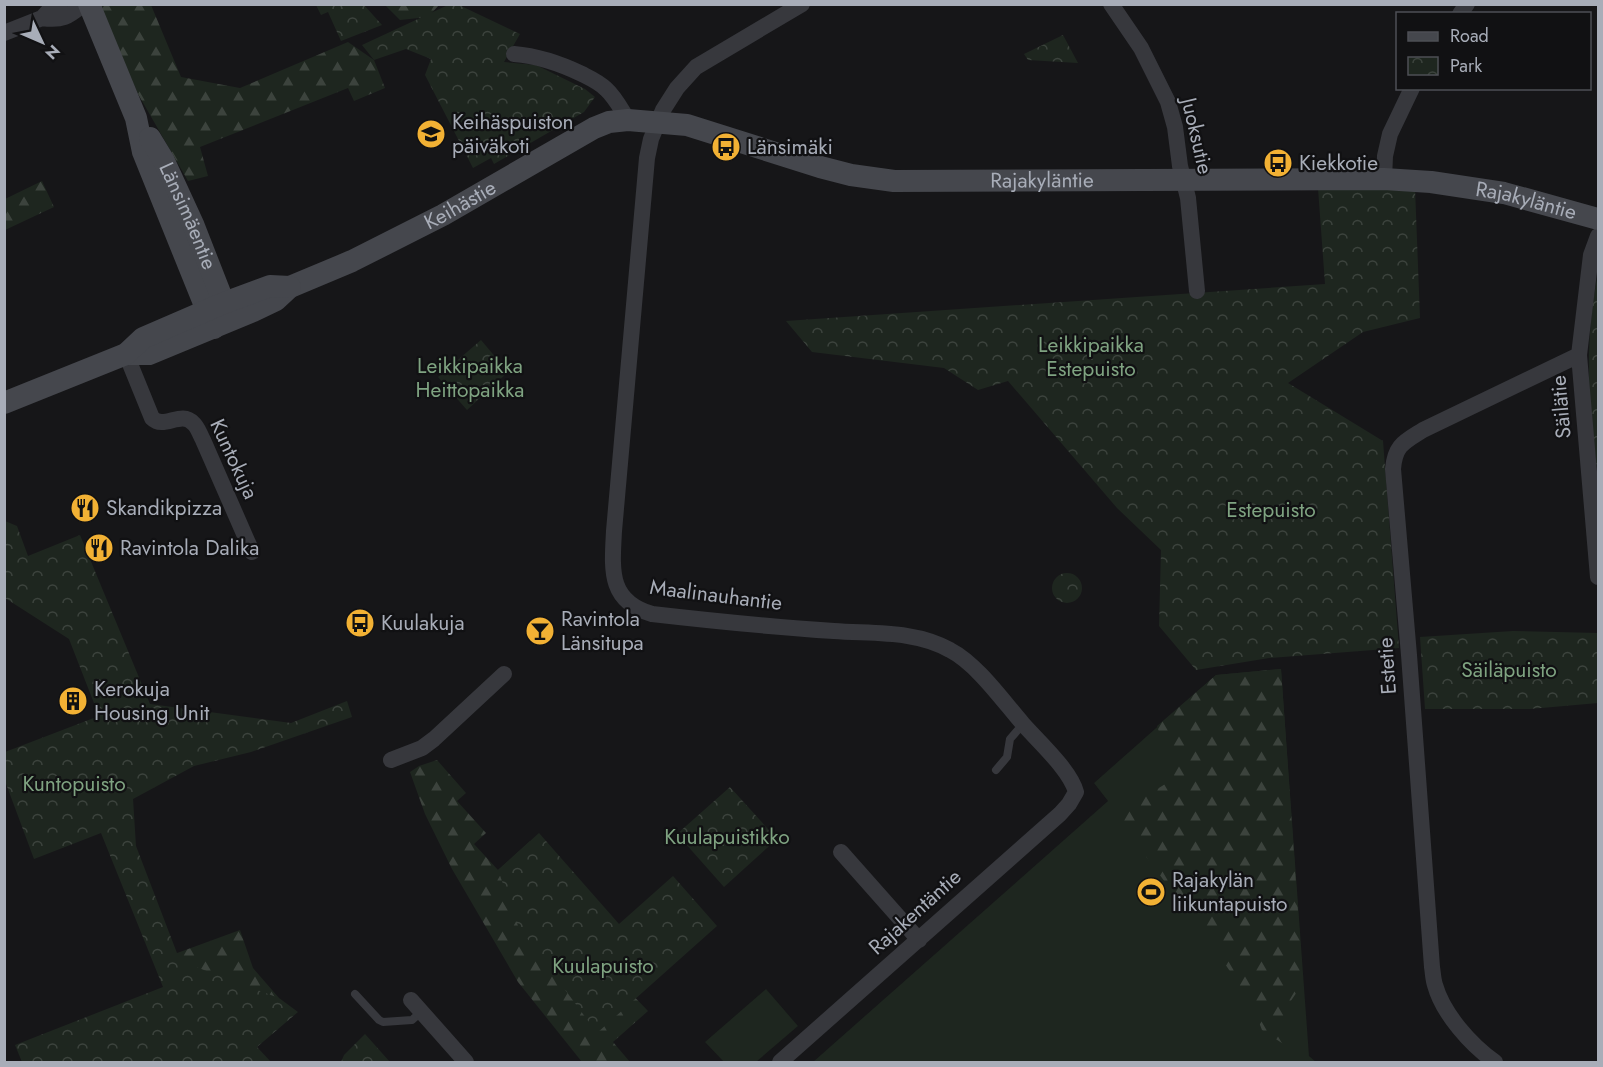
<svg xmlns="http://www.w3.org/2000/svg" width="1603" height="1067" font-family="Jost,sans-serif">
	<defs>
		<pattern id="forest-firs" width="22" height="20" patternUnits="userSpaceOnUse" patternTransform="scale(1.5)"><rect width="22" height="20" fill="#1e261f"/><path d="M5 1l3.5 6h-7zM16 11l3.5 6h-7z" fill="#3c433d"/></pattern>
		<pattern id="park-crowns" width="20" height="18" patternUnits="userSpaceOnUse" patternTransform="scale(1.5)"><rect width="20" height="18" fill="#1e261f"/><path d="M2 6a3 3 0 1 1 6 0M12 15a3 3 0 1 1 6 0" fill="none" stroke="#3c433d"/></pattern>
	</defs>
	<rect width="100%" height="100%" fill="#161618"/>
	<!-- green -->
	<path fill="#1e261f" d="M1281 669 1309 1056 1316 1062H813L1108 801 1094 783 1216 675Z
		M766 989 798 1026 756 1062H724L705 1042Z"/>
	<!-- forest -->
	<path fill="url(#forest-firs)" d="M99 5H151L181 77 240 88 348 42 374 60 385 88 354 101 348 88 200 147 208 176 188 181 138 94Z
		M385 5H439L428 17 400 20Z
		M42 181 54 207 5 230V199Z
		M1281 669 1303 983 1286 1008 1291 1049 1262 1030 1251 1002 1212 945 1115 815 1175 778 1157 726 1216 675Z
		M437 760 466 793 457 801 486 833 474 844 498 870 530 841 624 986 648 1011 613 1042 630 1062H582L518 982 452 869 425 814 410 772 419 766Z
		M240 930 253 968 279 998H240L169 956Z"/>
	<!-- park -->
	<path fill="url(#park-crowns)" d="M316 5H364L382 25 341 41 328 12 321 15Z
		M448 5H459L520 34 504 62 536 65 585 89 595 97 584 112 494 164 491 158 473 168 425 75 431 59 406 49 374 60 362 45Z
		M1063 35 1078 63 1028 60 1024 54Z
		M1318 188H1415L1420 318 1363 332 1288 383 1383 441 1399 648 1269 658 1196 670 1159 626 1161 550 1117 508 1008 381 978 390 944 368 812 352 786 321 1325 284Z
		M1598 273V482C1596 454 1591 426 1590 399 1587 357 1590 314 1598 273Z
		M481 340 508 372 467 410 438 377Z
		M5 521 17 526 28 556 80 535 150 704 291 723 347 701 352 717 251 752 194 766 133 799 136 846 180 961 279 998 298 1012 257 1047 271 1062H22L15 1045 163 987 101 833 34 859 5 781V752L99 716 69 639 5 598Z
		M1052 588a15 15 0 1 1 30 0a15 15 0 1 1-30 0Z
		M1513 631 1598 633V703L1530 709H1425L1420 637Z
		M730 787 777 839 724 887 677 834Z
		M539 833 619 924 673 876 717 926 597 1033 518 926 498 870Z
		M365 1034 390 1062H341L344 1055Z"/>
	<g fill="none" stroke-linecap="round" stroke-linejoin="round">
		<!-- lane -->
		<path stroke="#37383d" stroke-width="8" d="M996 770 1007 757 1010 739 1023 724
			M355 994 379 1020 383 1022 412 1020 421 1012"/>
		<!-- street -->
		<path stroke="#37383d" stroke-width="16" d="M1111 4 1141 48 1168 102 1175 127 1180 166 1188 198 1197 291
			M1460 14 1467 4
			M42 18C62 21 68 17 84 4
			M4 33 42 18 51 8 60 4
			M514 54C539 56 559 63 582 74 590 78 599 82 606 89 615 97 621 109 628 120
			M1384 179 1385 156 1390 134 1412 88
			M1598 236 1591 255 1579 355 1598 577
			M126 354 152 418C164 430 181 410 193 423 198 427 200 435 203 440L252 552
			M391 760 422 748 434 739 504 674
			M841 852 919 940
			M411 1000 466 1062
			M780 1062 1060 814 1069 804 1076 792C1070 770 1039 742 1023 724 1003 701 977 664 950 650 915 630 872 634 834 631 773 627 713 621 652 614 608 601 612 570 614 531L647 158 651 139 663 110 677 88 696 67 802 4
			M1495 1062C1471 1045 1443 1014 1435 985 1433 979 1433 973 1432 967L1409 655 1393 469C1395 445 1404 442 1423 430L1579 355"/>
		<!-- secondary -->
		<g stroke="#45474d" stroke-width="22">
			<path d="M89 4 136 118 143 152 214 328"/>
			<path id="s1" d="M150 138 164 161 193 224 229 316"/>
			<path id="s2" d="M126 354H149L253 311 276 300 290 287 352 261 443 215 594 128 609 122 628 120 687 125 820 167 851 175 894 181 1384 179 1431 182 1504 193 1598 219"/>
			<path d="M4 403 126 354 143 338 224 303 270 286 290 287"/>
		</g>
	</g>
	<!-- icons -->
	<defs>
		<g id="school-disc" transform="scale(1.5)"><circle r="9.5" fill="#f2b134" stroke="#111113"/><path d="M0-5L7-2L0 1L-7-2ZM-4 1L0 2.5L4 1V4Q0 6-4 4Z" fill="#111"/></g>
		<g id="bus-disc" transform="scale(1.5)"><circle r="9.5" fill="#f2b134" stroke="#111113"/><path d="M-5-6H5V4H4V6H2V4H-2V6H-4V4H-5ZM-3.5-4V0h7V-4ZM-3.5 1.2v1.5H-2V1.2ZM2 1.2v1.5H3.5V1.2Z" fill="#111"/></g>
		<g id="restaurant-disc" transform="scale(1.5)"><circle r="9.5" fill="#f2b134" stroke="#111113"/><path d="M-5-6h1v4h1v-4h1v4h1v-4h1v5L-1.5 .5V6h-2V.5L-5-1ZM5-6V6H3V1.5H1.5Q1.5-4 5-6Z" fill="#111"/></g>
		<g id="bar-disc" transform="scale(1.5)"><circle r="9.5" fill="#f2b134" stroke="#111113"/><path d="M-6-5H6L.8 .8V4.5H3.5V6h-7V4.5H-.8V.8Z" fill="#111"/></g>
		<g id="building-disc" transform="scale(1.5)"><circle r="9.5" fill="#f2b134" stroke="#111113"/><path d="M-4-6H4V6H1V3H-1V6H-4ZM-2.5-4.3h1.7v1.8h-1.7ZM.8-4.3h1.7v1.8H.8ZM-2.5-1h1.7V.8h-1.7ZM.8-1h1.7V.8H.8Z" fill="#111"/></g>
		<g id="stadium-disc" transform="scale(1.5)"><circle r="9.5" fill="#f2b134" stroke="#111113"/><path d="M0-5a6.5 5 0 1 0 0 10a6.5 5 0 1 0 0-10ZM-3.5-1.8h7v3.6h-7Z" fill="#111"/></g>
	</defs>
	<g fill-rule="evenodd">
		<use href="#school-disc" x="431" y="134"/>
		<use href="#bus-disc" x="726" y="147"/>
		<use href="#bus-disc" x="1278" y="163"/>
		<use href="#restaurant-disc" x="85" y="508"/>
		<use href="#restaurant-disc" x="99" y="548"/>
		<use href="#bus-disc" x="360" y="623"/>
		<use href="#bar-disc" x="540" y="631"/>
		<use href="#building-disc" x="73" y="701"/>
		<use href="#stadium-disc" x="1151" y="892"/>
	</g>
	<g text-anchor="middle" stroke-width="4.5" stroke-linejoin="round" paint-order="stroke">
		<!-- poi labels -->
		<g font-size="21" fill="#a8adb8" stroke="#111113" text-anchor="start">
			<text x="452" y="129">Keihäspuiston<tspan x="452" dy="24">päiväkoti</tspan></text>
			<text x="747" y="154">Länsimäki</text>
			<text x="1299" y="170">Kiekkotie</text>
			<text x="106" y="515">Skandikpizza</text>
			<text x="120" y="555">Ravintola Dalika</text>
			<text x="561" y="626">Ravintola<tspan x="561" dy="24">Länsitupa</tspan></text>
			<text x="381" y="630">Kuulakuja</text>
			<text x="94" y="696">Kerokuja<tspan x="94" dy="24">Housing Unit</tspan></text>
			<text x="1172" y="887">Rajakylän<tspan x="1172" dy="24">liikuntapuisto</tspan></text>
		</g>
		<!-- street labels -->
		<g font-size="21" fill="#a8adb8" stroke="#111113">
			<text transform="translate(1197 136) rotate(77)" y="7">Juoksutie</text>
			<text dy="7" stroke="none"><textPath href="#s2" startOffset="981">Rajakyläntie</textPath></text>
			<text dy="7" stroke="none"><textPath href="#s2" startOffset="1467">Rajakyläntie</textPath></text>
			<text dy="7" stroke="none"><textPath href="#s2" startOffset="369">Keihästie</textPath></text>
			<text dy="7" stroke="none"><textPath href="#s1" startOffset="87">Länsimäentie</textPath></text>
			<text transform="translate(1561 407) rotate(-95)" y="7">Säilätie</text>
			<text transform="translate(234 459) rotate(65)" y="7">Kuntokuja</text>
			<text transform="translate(716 595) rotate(7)" y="7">Maalinauhantie</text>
			<text transform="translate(1387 666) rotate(-94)" y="7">Estetie</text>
			<text transform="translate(915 912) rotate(-42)" y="7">Rajakentäntie</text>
		</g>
		<!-- park labels -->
		<g font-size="21" fill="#7fa381" stroke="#111113">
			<text x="1091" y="352">Leikkipaikka<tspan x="1091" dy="24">Estepuisto</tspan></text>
			<text x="470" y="373">Leikkipaikka<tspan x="470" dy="24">Heittopaikka</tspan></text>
			<text x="1271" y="517">Estepuisto</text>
			<text x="1509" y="677">Säiläpuisto</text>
			<text x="74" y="791">Kuntopuisto</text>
			<text x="727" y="844">Kuulapuistikko</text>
			<text x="603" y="973">Kuulapuisto</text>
		</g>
	</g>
	<!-- border -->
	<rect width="1603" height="1067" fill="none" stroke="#a8adb8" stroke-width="12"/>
	<!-- legend -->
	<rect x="1396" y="12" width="195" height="78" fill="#111113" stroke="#4d4f55" stroke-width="1.5"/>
	<rect x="1408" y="32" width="30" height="9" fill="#45474d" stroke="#4d4f55" stroke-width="1.5"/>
	<text x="1450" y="42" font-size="18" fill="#a8adb8">Road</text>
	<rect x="1408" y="57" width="30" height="18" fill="url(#park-crowns)" stroke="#4d4f55" stroke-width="1.5"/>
	<text x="1450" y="72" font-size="18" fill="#a8adb8">Park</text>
	<!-- north arrow -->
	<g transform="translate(42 42) rotate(134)" stroke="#111113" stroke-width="4.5" paint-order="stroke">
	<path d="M0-4.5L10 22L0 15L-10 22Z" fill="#a8adb8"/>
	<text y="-9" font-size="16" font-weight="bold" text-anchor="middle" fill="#a8adb8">N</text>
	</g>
</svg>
